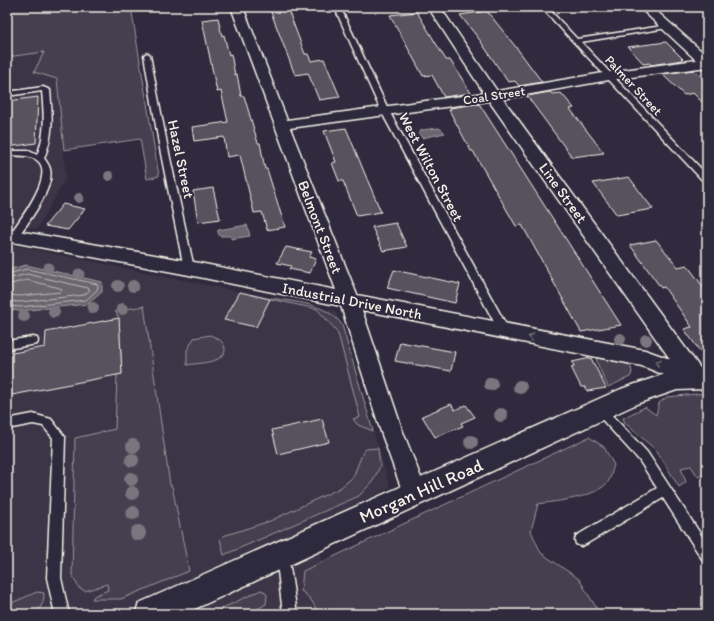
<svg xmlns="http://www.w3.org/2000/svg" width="714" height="621" font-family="Itim,sans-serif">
	<rect width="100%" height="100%" fill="#2f2a3d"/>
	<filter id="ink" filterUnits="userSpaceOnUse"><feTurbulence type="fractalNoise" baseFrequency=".025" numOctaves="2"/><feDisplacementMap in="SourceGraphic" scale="8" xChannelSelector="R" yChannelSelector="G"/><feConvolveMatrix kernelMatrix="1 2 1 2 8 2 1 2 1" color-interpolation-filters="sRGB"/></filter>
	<g filter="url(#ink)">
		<!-- built -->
		<path fill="#3b3647" d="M55 51 66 177 37 229 7 223V57Z
			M7 244 335 311 342 325 390 487 316 528 324 578 325 614H7Z"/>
		<!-- green -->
		<path fill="#454050" stroke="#9c989c" d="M7 7H131L159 176 147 179 140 139 64 150 57 79 34 72 44 52 7 57Z
			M271 298C295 302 327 303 342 325L373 431 358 425 353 419 360 417 339 337 336 330 317 309 270 299Z
			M144 306 170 485 172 486 189 571 121 599H92L94 596 108 590 107 584 85 591 79 588 72 575 75 438 115 429 117 375 122 374 119 318 115 311Z
			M210 335C217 338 225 341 225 350 225 363 197 363 187 365V350L194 338Z
			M596 358 626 363 631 367 632 373 630 377 608 387 598 365Z
			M706 393 707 472 698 477 691 466 681 468 686 482 679 487 657 451 625 423 623 418 645 407 656 415 659 403 667 397Z
			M589 437 604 447 614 465C612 470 611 478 608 482 595 498 558 501 538 504L531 531 541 553 579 579 600 614H317C316 605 309 596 301 591L303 571Z
			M378 448 380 466 373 481 359 496 224 555 220 539 223 536 270 521 340 488 353 477 363 452 366 449Z
			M261 590 264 591 267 595 266 604C245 617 234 614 210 614Z
			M37 592 44 593C44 602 42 606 36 613L7 614V605Z"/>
		<!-- water -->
		<path fill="#6a6670" stroke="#a19ea0" d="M438 128 441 129 445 133 422 138 418 133 422 130Z
			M247 225 250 236 231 239V236H220L218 233V230Z
			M26 265 102 282V292L88 304 19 311 7 309V270Z"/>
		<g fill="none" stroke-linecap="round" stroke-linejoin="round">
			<!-- shore -->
			<path stroke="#bdb9b8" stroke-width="1" d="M7 274 27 269 97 284 98 286 97 290 86 300 20 307 7 306
				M7 279 27 274 88 288 90 290 84 295 20 302 7 301
				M7 285 27 280 60 288 62 290 60 292 20 296 7 295"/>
		</g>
		<!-- building -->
		<path fill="#56525f" stroke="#f4f1e8" d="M269 7H287L305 54H308L311 61 324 59 340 97 319 100 308 73 295 75Z
			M487 11 519 51 542 82 519 86 515 81 508 82 479 39 460 15Z
			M417 12 446 60H450L471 93 444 97 432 75 423 76 390 15Z
			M218 18 222 36 224 35 229 55 231 54 235 75 237 74 241 96H244L258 143H260L265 169H267L285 227 267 230 262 212 254 213 240 155 227 157 224 137 194 141 192 127 228 122 221 91 217 92 202 20Z
			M666 42 683 59H681L682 60 651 65 649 63 644 64 628 47Z
			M694 70 707 82V107L693 93 684 95 662 74Z
			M550 92 552 94 561 93 574 108 570 109 604 153 572 157 527 96Z
			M38 97 36 143 7 147 8 101Z
			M477 104 480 105 621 325 581 332 522 225 516 226 473 151H471L449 110 451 109 450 108Z
			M346 128 365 174 381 212 357 216 343 181H339L332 163 336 162 324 131Z
			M629 177 640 192 653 209 617 215 593 183Z
			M213 188 220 219 198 222 193 191Z
			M63 204 85 209 68 230 45 226Z
			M396 223 407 247 383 251 372 227Z
			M656 240 678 267 687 265 707 292V361L684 329 692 327 664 287 661 288 630 245Z
			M286 247 312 252 309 257 316 259 310 273 289 269 291 266 277 263Z
			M394 270 460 284 455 303 387 288Z
			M240 292 270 299 256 327 224 320Z
			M119 318 122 374 7 396V354L45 347 46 332Z
			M400 342 455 352 451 371 395 361Z
			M591 358 606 388 587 391 585 387H581L571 367 574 366 572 362Z
			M451 404 455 410 466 405 475 417 461 423 463 426 435 437 422 416Z
			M322 419 329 442 278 454 272 430Z"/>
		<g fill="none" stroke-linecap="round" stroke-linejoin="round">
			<!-- lane casing -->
			<g stroke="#f4f1e8" stroke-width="3">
				<path id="lane" d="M541 7H547L577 39 669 25V27L667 28 581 42 707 175V183L704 182Z
					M340 11 343 13 389 111 510 332 509 335H501L381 111 337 13Z
					M147 53 150 55 167 144 194 268 189 271 184 268 159 144 144 55Z
					M43 87 50 90C52 114 54 135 44 158 46 161 49 165 50 169 55 188 28 223 17 238L14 239 9 236C18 222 55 176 38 161 30 154 16 156 7 155V151H29L37 155C46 134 44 113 42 91L7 96V92Z
					M33 337 37 338 38 341 37 344 7 349V341Z
					M600 405 604 407 647 452 707 544V561L702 559 663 498 586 544 581 546 576 544 575 540 576 536 657 488 639 460 596 413 594 410 596 407Z
					M33 414 51 419 65 437 61 578 69 614H55L47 578 53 438 43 426 33 424 7 429V419Z
					M282 548 287 550 288 554 297 614H283L276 554 277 550Z"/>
			</g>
			<!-- street casing -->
			<g stroke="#f4f1e8" stroke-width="3">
				<path id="street" d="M231 7H243L287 120 484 93 428 7H440L497 91 609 72 696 60 639 7H652L707 56V67L609 80 503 99 703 372 706 378 703 384 695 387 642 366 362 310 403 432 427 493 424 501 415 504 406 501 403 493 381 432 341 306 189 275 7 241V229L189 261 336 290ZM489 101 670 359 645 350 357 295 290 128Z"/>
			</g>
			<!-- primary casing -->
			<g stroke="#f4f1e8" stroke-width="3">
				<path id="primary" d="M697 369H707V389L677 390 639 403 184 614H135L139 603 621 389 668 373Z"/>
			</g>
			<!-- lane -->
			<use href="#lane" fill="#2f2a3d" fill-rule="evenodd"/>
			<!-- street -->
			<use href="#street" fill="#2f2a3d" fill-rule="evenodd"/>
			<!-- primary -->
			<use href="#primary" fill="#2f2a3d" fill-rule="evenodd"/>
		</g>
		<!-- trees -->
		<g fill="#7a757e">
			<circle cx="109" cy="176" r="5"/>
			<circle cx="79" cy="198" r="5"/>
			<circle cx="48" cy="268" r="5.5"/>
			<circle cx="79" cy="274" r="5.5"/>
			<circle cx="118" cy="286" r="6"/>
			<circle cx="133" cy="286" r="6"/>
			<circle cx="93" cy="308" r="6"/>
			<circle cx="122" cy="309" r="6"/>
			<circle cx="54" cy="312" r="6"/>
			<circle cx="24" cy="316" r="6"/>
			<circle cx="620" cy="339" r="6"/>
			<circle cx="646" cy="340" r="6"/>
			<circle cx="491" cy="384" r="7"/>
			<circle cx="520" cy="387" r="7"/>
			<circle cx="501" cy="415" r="7"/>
			<circle cx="471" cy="442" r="7"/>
			<circle cx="133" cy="446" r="7"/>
			<circle cx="132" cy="460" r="7"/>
			<circle cx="131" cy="479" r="7"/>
			<circle cx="132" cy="493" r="7"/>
			<circle cx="133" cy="513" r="7"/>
			<circle cx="138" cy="533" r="8"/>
		</g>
		<!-- one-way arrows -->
		<defs><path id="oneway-chevron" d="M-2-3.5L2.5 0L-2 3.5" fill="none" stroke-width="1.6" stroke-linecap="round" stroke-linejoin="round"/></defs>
		<g stroke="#747079">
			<use href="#oneway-chevron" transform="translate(531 337) rotate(-169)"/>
			<use href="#oneway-chevron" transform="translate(658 363) rotate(-158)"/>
		</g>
	</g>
	<g text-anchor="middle" stroke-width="4" stroke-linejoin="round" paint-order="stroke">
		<!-- far-street labels -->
		<g font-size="13" fill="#f4f1e8" stroke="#2f2a3d">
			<text transform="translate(634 85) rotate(47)" y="5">Palmer Street</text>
			<text transform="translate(494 95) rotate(-9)" y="5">Coal Street</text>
		</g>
		<!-- street labels -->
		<g font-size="15" fill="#f4f1e8" stroke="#2f2a3d">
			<text transform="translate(181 159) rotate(78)" y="5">Hazel Street</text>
			<text transform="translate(431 167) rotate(62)" y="5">West Wilton Street</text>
			<text transform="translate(563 193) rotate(54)" y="5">Line Street</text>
			<text transform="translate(320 227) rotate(69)" y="5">Belmont Street</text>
			<text transform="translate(352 301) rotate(11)" y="5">Industrial Drive North</text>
		</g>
		<!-- near-street labels -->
		<g font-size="18" fill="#f4f1e8" stroke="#2f2a3d">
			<text transform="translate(421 491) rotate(-24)" y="6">Morgan Hill Road</text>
		</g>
	</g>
	<!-- margin -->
	<rect width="714" height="621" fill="none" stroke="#2f2a3d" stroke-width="24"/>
	<rect x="12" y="12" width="690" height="597" fill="none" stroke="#f4f1e8" stroke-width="1.5" filter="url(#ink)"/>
</svg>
